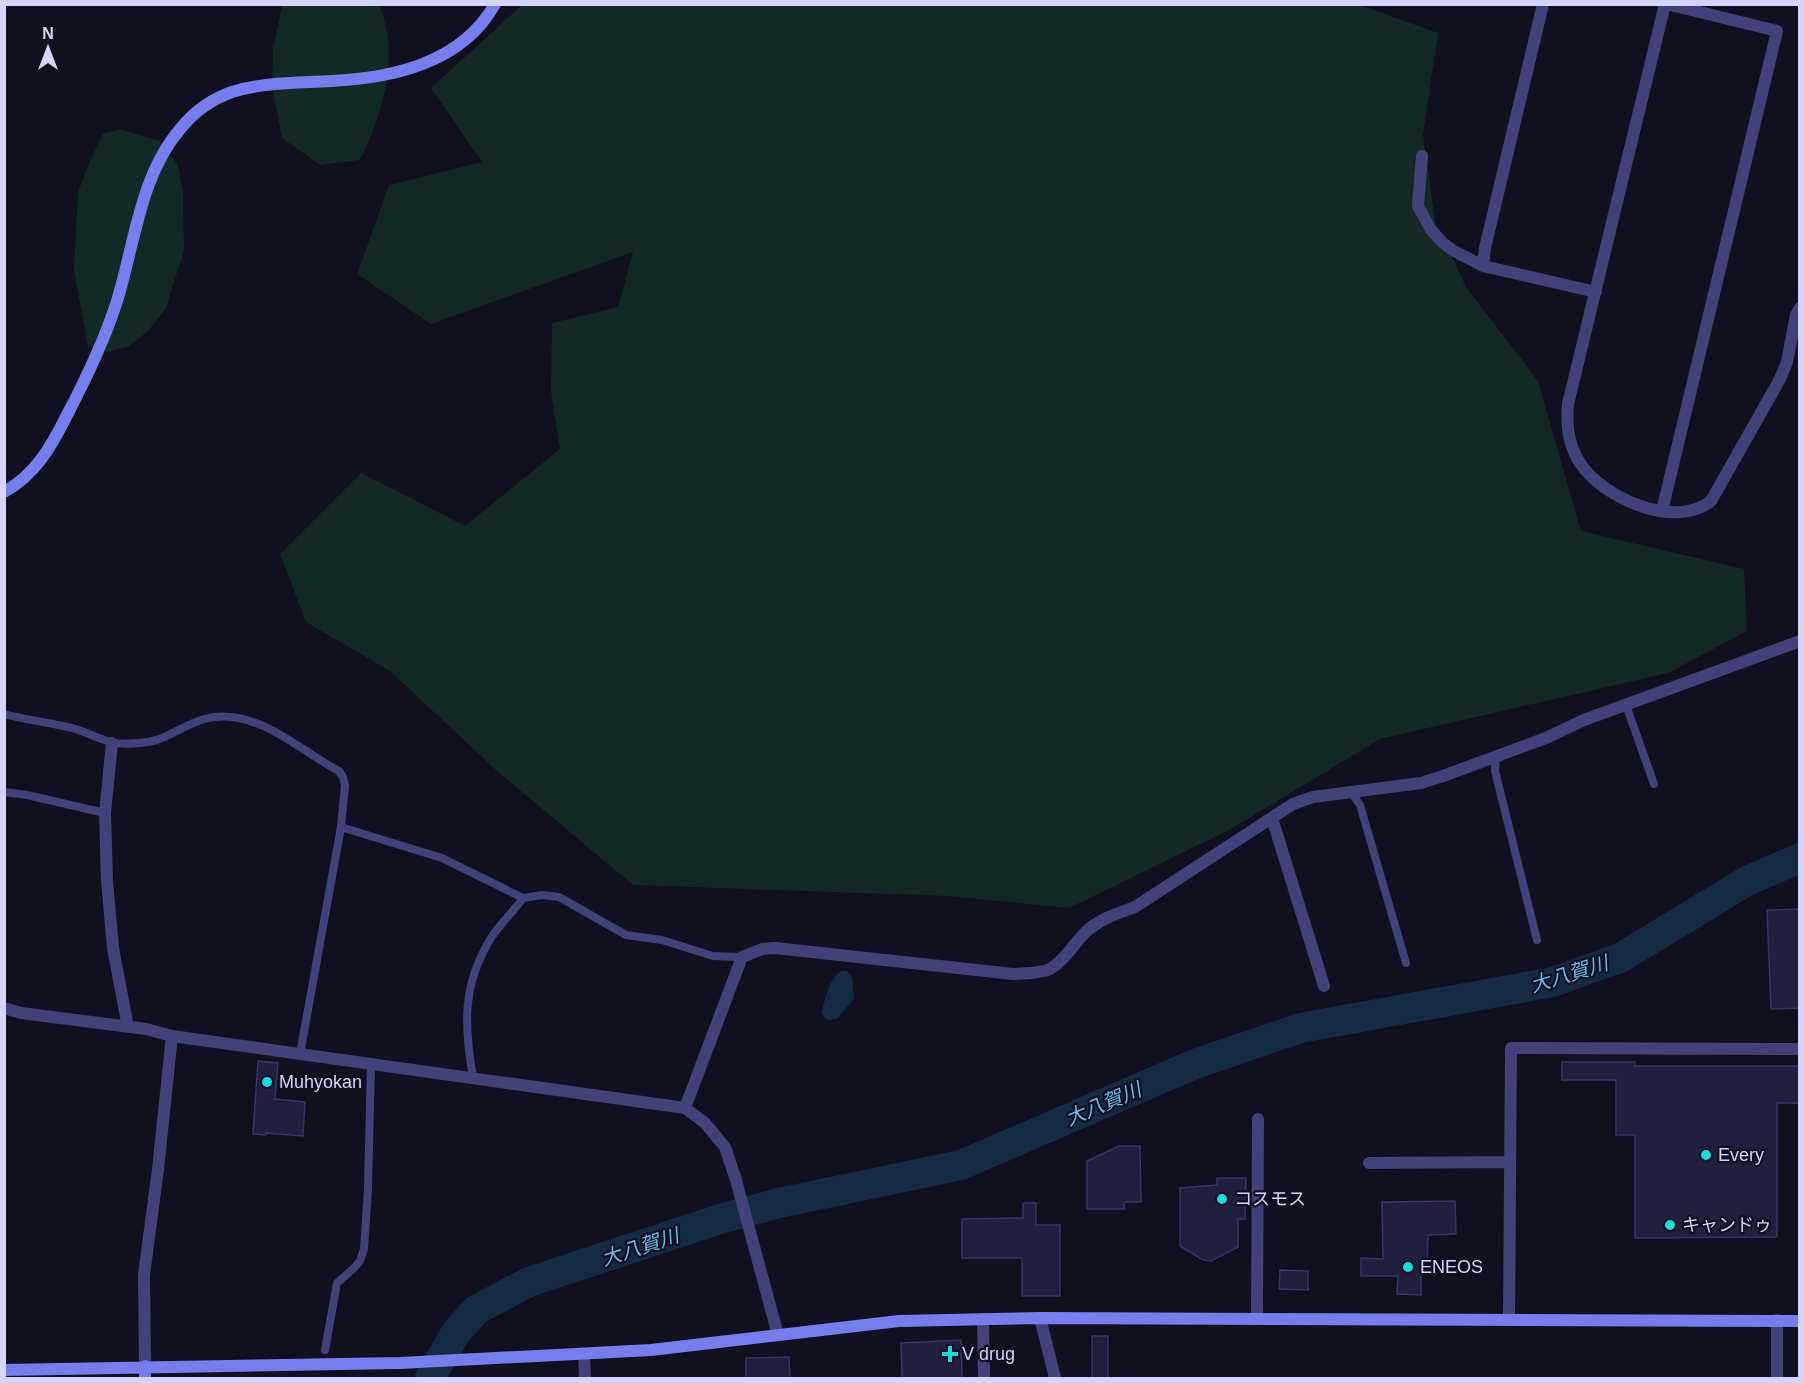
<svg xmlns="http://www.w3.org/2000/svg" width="1804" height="1383" font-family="Helvetica,'Noto Sans JP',sans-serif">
	<rect width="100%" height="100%" fill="#111020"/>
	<!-- green -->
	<path fill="#132926" d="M282 5H380C382 14 386 23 387 32 394 74 379 123 360 160L320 165 282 138 272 85 273 50Z
		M522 5H1360L1438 33 1423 135 1435 221 1466 287 1538 381 1581 531 1744 569 1747 631 1668 673 1380 739 1229 830 1069 908 948 896 633 885 496 770 390 671 306 622 280 554 361 473 465 526 560 449 551 392 552 323 618 307 633 252 431 324 357 274 389 185 482 162 431 88Z
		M120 129 160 141 178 165 183 194 184 250 166 308 148 331 129 346 108 352 88 347 74 270 78 192 91 159 103 134Z"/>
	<!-- water -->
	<path fill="#152b44" d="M842 971H847L852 977 854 999 837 1019 828 1020 821 1014C825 1001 829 977 842 971Z"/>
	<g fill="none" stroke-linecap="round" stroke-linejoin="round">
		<!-- river -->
		<path stroke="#152b44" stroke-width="30" d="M430 1378 455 1334 476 1310 529 1282 720 1219 779 1203 961 1165 1195 1064 1300 1028 1553 982 1620 958 1747 881 1800 858"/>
	</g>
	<!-- building -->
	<path fill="#221e3e" stroke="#393367" stroke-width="1.5" d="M1800 909V1008L1771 1009 1767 910Z
		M258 1061 278 1063 275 1099 305 1102 303 1136 266 1133V1135L253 1134Z
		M1562 1062H1635V1066H1800V1103H1777V1237L1635 1238V1135H1616V1080H1562Z
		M1119 1146H1140L1141 1202H1124V1209H1087V1161Z
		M1217 1178H1246L1245 1219H1238V1247L1211 1261 1203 1260 1180 1246V1188L1217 1185Z
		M1455 1201 1456 1234 1428 1235 1427 1273H1421V1295L1397 1294 1398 1276H1361V1258L1383 1259 1382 1202Z
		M1023 1203H1036V1225H1060V1296H1022V1258H962V1219L1023 1218Z
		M1280 1270 1308 1271V1290L1279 1289Z
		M1092 1336H1108V1378H1092Z
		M961 1340 962 1378H902L901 1343Z
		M789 1357 790 1378H746V1358Z"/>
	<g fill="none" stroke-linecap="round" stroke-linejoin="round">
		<!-- lane -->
		<path stroke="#404379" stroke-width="8" d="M1626 705 1654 784
			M4 714C25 720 47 722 68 727 83 730 96 738 111 742 118 744 130 744 138 743 176 742 192 709 238 718 276 725 306 754 339 771L343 777 345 786 341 827 300 1054
			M1496 757 1495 771 1537 940
			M4 792 27 795 105 813
			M1351 792 1360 805 1406 963
			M341 827 442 858 523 898 542 895 559 897 626 935 662 940 713 956 742 957
			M473 1078C464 1025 462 985 491 938 501 923 513 912 523 898
			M325 1350 337 1283 354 1268 360 1261 364 1249 368 1189 371 1064"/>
		<!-- street -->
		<path stroke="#404379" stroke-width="12" d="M1543 4 1485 248 1483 266 1596 292
			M1665 4 1568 404C1566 425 1568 445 1580 463 1603 498 1675 530 1711 501L1780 379 1787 362 1796 315 1800 308
			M1422 156 1418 206 1431 230 1443 243 1454 251 1483 266
			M1662 511 1777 31 1667 4
			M112 743 105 813 107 881 113 948 128 1027
			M1272 818 1324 986
			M4 1008 21 1013 146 1029 172 1036 685 1108 705 1123 725 1147 736 1180 778 1335
			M685 1108 742 957 762 949 775 948 1013 974C1025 973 1039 974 1050 969 1066 960 1075 941 1089 929 1103 918 1118 913 1135 907L1293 804 1313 797 1421 783 1443 776 1546 738 1584 720 1800 641
			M1369 1163 1510 1162
			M1040 1318 1055 1378
			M1257 1318 1258 1119
			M983 1319 984 1378
			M1509 1320 1511 1048 1800 1049
			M1777 1320V1378
			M584 1354 585 1378
			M145 1366 144 1275 158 1169 172 1036"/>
		<!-- secondary -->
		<path stroke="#767eee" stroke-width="12" d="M4 492C35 475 51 447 66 417 86 379 104 342 117 301 135 243 140 175 181 128 194 112 212 99 232 92 264 82 298 83 331 81 393 78 462 63 495 4
			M145 1366V1378
			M4 1370 400 1363 651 1350 899 1321 1040 1318 1800 1321"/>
	</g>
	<!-- markers -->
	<g fill="#1cdbdd" stroke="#111020" stroke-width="2">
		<circle cx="267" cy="1082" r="6"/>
		<circle cx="1706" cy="1155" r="6"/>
		<circle cx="1222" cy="1199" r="6"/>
		<circle cx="1670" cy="1225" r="6"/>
		<circle cx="1408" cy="1267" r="6"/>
		<path d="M947 1345h6v6h6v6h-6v6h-6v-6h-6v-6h6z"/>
	</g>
	<g text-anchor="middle" stroke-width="4.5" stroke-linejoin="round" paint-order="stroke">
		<!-- poi labels -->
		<g font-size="18" fill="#d5d4fa" stroke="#111020" text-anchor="start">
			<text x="279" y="1088">Muhyokan</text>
			<text x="1718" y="1161">Every</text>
			<text x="1234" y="1205">コスモス</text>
			<text x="1682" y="1231">キャンドゥ</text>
			<text x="1420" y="1273">ENEOS</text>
			<text x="962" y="1360">V drug</text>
		</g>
		<!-- water labels -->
		<g font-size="20" font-style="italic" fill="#6ebded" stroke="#111020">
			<text transform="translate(1569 974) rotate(-17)" y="7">大八賀川</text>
			<text transform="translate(1103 1104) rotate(-23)" y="7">大八賀川</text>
			<text transform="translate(640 1247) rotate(-18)" y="7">大八賀川</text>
		</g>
	</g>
	<!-- border -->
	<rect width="1804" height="1383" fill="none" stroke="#d5d4fa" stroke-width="12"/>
	<!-- north arrow -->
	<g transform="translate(48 48)" stroke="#111020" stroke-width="4.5" paint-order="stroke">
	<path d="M0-4.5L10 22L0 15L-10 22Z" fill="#d5d4fa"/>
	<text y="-9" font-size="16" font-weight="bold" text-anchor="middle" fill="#d5d4fa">N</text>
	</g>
</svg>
